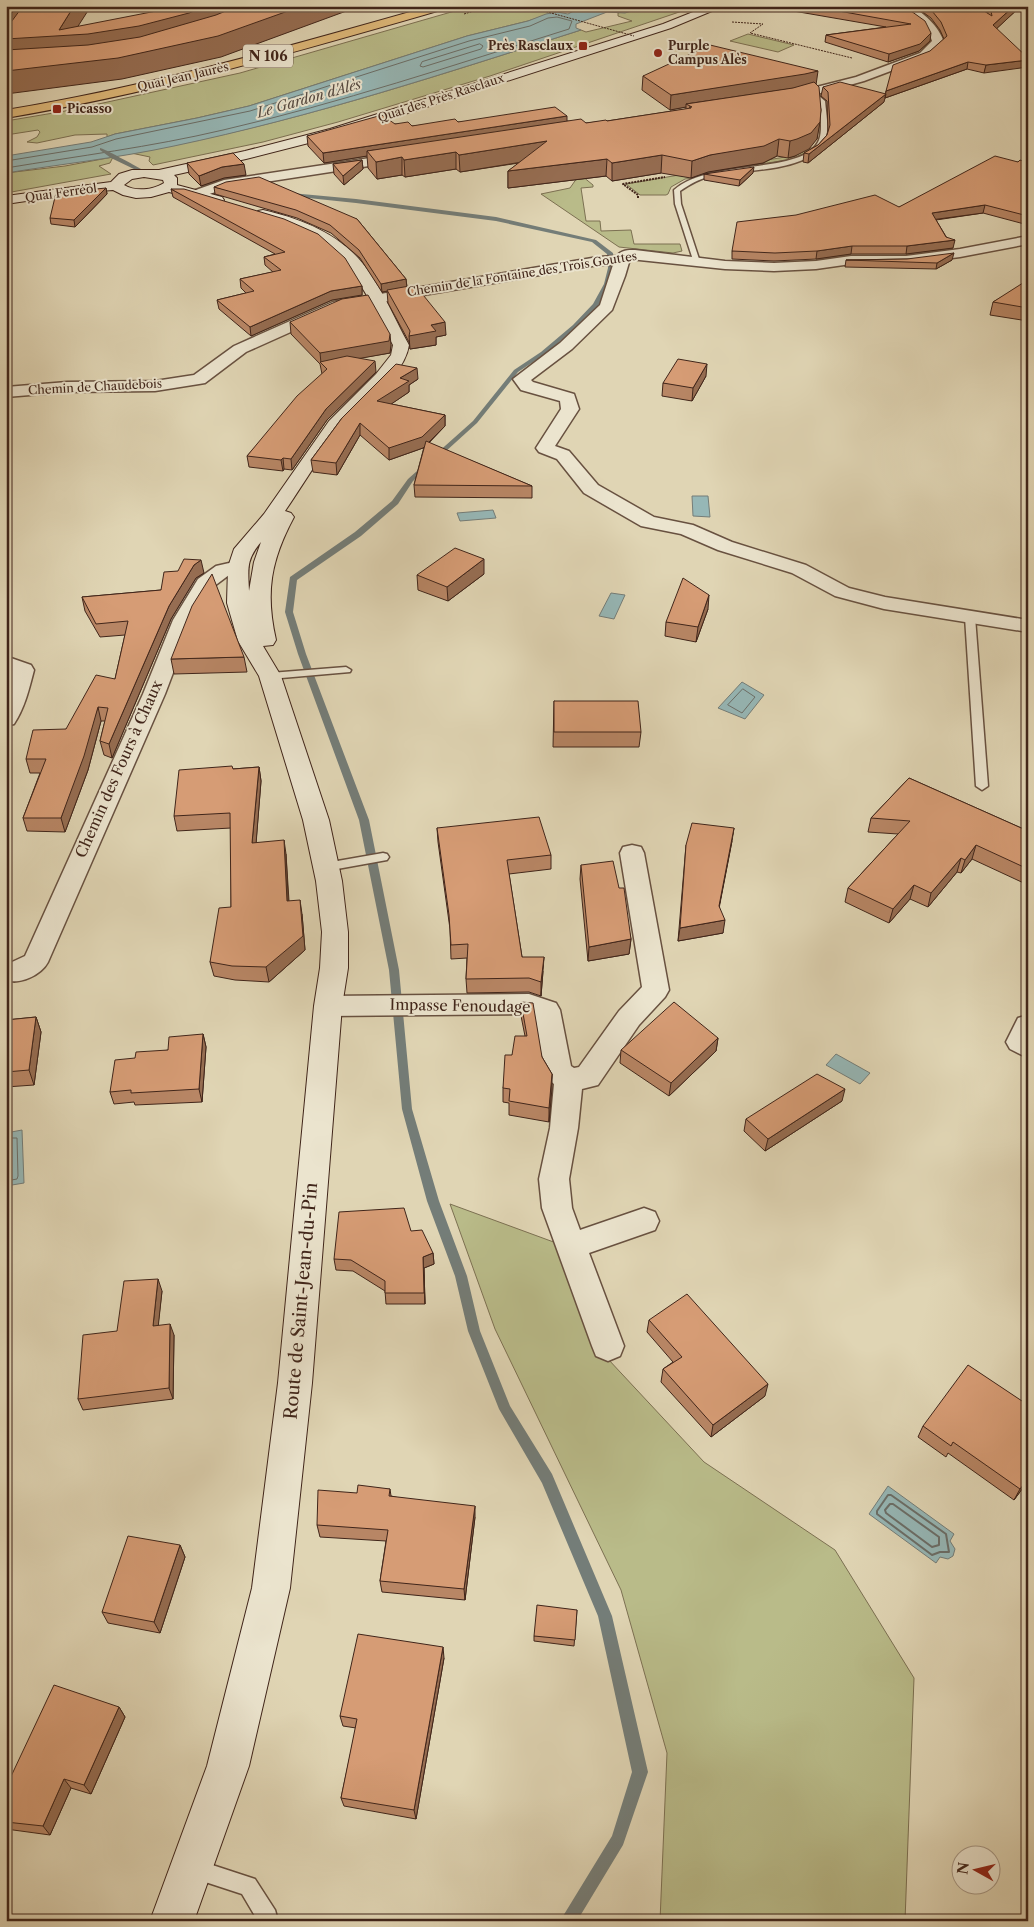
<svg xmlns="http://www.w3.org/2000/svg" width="1034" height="1927" font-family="'Libre Caslon Text',serif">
	<rect width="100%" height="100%" fill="#e0d5b4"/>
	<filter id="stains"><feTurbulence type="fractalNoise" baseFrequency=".004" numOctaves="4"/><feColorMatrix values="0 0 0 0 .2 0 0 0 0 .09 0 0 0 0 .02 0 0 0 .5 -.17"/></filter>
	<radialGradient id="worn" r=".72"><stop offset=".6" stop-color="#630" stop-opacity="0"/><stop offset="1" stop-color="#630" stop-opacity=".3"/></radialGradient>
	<!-- green -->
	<path fill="#b9bb89" stroke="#7c7052" d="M472 6H541L557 12 528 21 467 36 249 106 197 118 115 134 107 137V134L75 135 37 143 27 142 37 137 40 132 38 130 6 135V121L71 110 240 73Z
		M647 6H697L490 76 338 122 263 142 153 165 149 161 150 157 131 153C284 127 433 77 581 30L586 32 632 21 618 16V13Z
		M748 34 794 45 778 52 730 41Z
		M798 147 812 148 813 150 788 160 726 169 696 178 685 179 671 187 668 194 666 195H640L626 184 785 157Z
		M550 150 593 185V187L581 188 586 221H600L601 231 631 230 634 244H680L682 251 673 253 619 247 541 194 570 188 577 178Z
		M113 157 110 163 99 166 111 174 6 193V173L65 166Z
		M450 1204 559 1244 594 1344 704 1462 835 1550 914 1678 905 1921H660L667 1753 621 1590 495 1329Z"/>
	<!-- water -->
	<path fill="#96b7b6" stroke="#747d78" d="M583 6H647L625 13 607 12 576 24V28L581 30C446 73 312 117 174 146 118 158 62 164 6 173V156L91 142 115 134 197 118 249 106 467 36 528 21 546 14 557 12 568 14Z
		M692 496H708L710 517 693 516Z
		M493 510 496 518 460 521 457 513Z
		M611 593 625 595 614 619 599 616Z
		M742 682 764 695 745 719 718 708Z
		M836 1054 870 1073 860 1084 826 1065Z
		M22 1130 24 1183 6 1186V1133Z
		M888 1486 954 1534 950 1541 955 1549 953 1556 948 1559 940 1557 936 1563 869 1514Z"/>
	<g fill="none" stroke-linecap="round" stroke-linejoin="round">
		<!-- shore-far1 -->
		<path stroke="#6b6e68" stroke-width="1" d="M480 44 483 46 481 49 423 67 420 66 422 62Z
			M6 161 92 147 116 139 250 111 469 41 530 26 548 18 557 17 572 21 569 29C454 65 340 103 223 130 151 147 78 156 6 168
			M743 689 755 697 742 713 728 705Z
			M6 1138H17L18 1176 17 1179 6 1181"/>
		<!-- shore -->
		<path stroke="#6b6e68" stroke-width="2" d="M888 1495H891L946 1534 949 1552H940L932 1555 877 1514V1511Z
			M890 1504H893L939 1537V1545L932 1547 886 1513 885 1510Z"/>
		<!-- stream -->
		<path fill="#747d78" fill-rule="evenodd" d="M100 148C103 148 136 166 141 169L136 170 111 158 100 150Z
			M291 193 356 199 496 217 596 240 613 253 614 268 610 284 598 306 577 327 545 354 518 372 477 423 413 481 398 504 361 536 297 580 293 612 306 654 369 820 399 970 412 1109 439 1201 467 1276 480 1331 510 1406 552 1474 612 1616 648 1772 623 1845 577 1921H560L612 1836 632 1772 598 1616 542 1483 499 1409 468 1331 455 1276 427 1201 402 1109 389 970 359 820 298 654 285 612 290 577 355 532 392 501 408 479 473 421 514 370 541 352 573 325 593 304 604 284 608 268 607 254 592 242 496 221 356 203 289 196Z"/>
		<!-- lane casing -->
		<g stroke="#685140" stroke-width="3">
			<path id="lane" d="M810 92H814L825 101C826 113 830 132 824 143 806 173 742 169 711 176 699 179 690 184 680 191L681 204 700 262 694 263 675 204 674 190C707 159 806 175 819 140 823 129 820 113 819 102L810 94Z
				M970 614 975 617 988 786 982 790 976 786 965 617Z
				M346 667 351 670 350 672 270 679 265 676 270 673Z
				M383 853 387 854 389 857 387 860 326 871 320 867 326 863Z
				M194 1859 255 1879 275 1910 278 1921H258L242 1894 187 1876 184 1869 187 1862Z"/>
		</g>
		<!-- street casing -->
		<g stroke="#685140" stroke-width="3">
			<path id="street" d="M895 6C899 6 904 5 907 6 923 10 939 27 944 42L942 44 928 57 864 81 785 103 781 102 779 99 781 96 856 77 920 53 932 41C927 22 907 19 895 6Z
				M403 153 409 157 408 160 227 188 198 198 191 194 193 191 224 180Z
				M1028 236V244L960 257 906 264H851L816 269 774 271 725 269 630 259 625 276 612 310 572 349 531 380 533 382 574 394 579 409 555 446 569 451 598 485 654 517 693 525 732 542 806 565 849 588 885 597 1028 620V632L884 609 835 596 792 573 718 550 681 534 641 526 584 493 557 459 539 452 536 448 561 409 560 401 521 390 513 379 560 343 600 305 613 265H598L342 309 246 352 205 383 199 384 155 391 67 392 6 397V387L67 382 155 381 194 375 234 346 333 302 598 257 617 256C621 250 628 250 635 250L725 261 774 263 816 261 851 256H906L960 249Z
				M238 561 245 563 248 567 245 571 229 575 213 587 193 620 165 694 48 962C41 975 20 985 6 980V960L12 962 25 956 143 694 173 620 198 579 216 566Z
				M11 658 31 665 34 670C29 689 25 707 14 724L6 726V695L12 673H6V659Z
				M632 845 641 847 644 853 669 990 665 997 639 1025 598 1085 582 1089 578 1128 569 1179 572 1208 580 1230 644 1208 655 1212 659 1221 655 1230 589 1253 624 1346 620 1356 608 1361 596 1356 592 1346 542 1208 539 1179 550 1128 554 1084 548 1079 544 1071 534 1016 528 1014 328 1016 318 1013 315 1006 318 999 328 996 529 994 556 1003 560 1010 571 1066 574 1068 579 1067 619 1011 642 987 620 853 623 847Z
				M1028 1015V1058L1010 1049 1006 1042 1018 1018Z"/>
		</g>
		<!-- secondary casing -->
		<g stroke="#40251a" stroke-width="2">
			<path id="secondary" d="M708 6H724L671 28 340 135 246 159 174 175 177 178V185L222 197 224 200 222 203 217 204 169 192 151 197 136 198 123 195 113 190 87 192 6 204V196L111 182 119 174 132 170H159L245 151 330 129 663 24ZM144 177 163 180 164 183C152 190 136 192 124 185L132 179Z
				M263 210C298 218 333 231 358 258 379 281 394 318 409 345 404 377 363 404 342 428 322 452 303 485 285 511L291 513 294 517C271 560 265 592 276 640L273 645 263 646 281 676 329 820 342 881 348 932V968L342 1006 312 1383 290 1588 249 1766 194 1921H150L207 1766 252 1588 278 1383 314 1006 320 968 322 932 316 881 303 820 259 676 238 641 227 603 228 567 234 549 264 514 329 421 376 374 391 355 393 345C373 308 356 264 318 240 300 229 278 224 258 217L256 214 258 211ZM261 542 254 562 249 591C248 568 246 560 261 542Z"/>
		</g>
		<!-- primary casing -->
		<g stroke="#40251a" stroke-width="2">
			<path id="primary" d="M431 6H449L448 8C302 50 156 93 6 118V110C151 86 290 46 431 6Z"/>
		</g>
		<!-- path-far1 -->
		<path stroke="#40251a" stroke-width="1" stroke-dasharray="2 1" stroke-linecap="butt" d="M464 14 490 6
			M732 22 763 24 750 33 852 58"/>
		<!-- path -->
		<path stroke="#40251a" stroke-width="2" stroke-dasharray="2 1" stroke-linecap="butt" d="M638 198V195L623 184 665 177"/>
		<!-- lane -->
		<use href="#lane" fill="#ebe4ce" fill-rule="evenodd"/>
		<!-- street -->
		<use href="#street" fill="#ebe4ce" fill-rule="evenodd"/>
		<!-- secondary -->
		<use href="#secondary" fill="#ebe4ce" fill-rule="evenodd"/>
		<!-- primary -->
		<use href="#primary" fill="#e0ba7a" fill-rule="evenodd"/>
		<!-- path-bridge -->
		<path stroke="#40251a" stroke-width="1" stroke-dasharray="2 1" stroke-linecap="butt" d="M526 6 634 36"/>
	</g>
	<!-- wall -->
	<path fill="#b88665" stroke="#40251a" d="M776 6H904L930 41 919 51 888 62 825 42 826 35 886 27 776 8Z
		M912 6H976L988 13 986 6H1021L997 28 984 73 967 69 885 98 886 91 944 39 940 30 931 18 920 10Z
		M643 76 816 84 821 110 817 139 795 156 788 158 777 156 763 163 708 172 691 178 661 173 612 181 606 176 508 188V171L519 163 460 172 456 169 405 177 402 175 377 179 368 168 367 156 324 163 308 146 307 136 395 124 412 126 458 122 567 121 586 123 607 121 686 109V107L670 110 642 90Z
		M823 87 884 102 808 163 803 162 804 153 818 145 827 135 828 130 827 101 821 96Z
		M362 160 363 169 344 185 334 174 333 164Z
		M1018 162 1028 163V225L983 213 936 220 953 248 906 254H851L816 259 774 261 732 259V251L899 207Z
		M187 163 246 175 224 178 201 186 189 174Z
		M753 173 739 186 704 180V174Z
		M214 187 357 219 406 279 407 287 446 335 436 337V345L410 349 409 342 388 303 387 291 382 292 360 258 331 233 297 218 215 194Z
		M106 188 107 194 75 227 51 224 50 218Z
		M171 189 362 286V295L332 300 251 336 219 309 217 300 246 293 241 288 240 279 273 272 265 265 264 257 275 254 173 197Z
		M907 259 952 260 936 269 845 267 846 260Z
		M1028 282V321L990 315 993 302Z
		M290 322 391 345 390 353 360 358 376 372 327 420 292 470 284 469 283 471 249 467 247 456 322 374 320 364 291 334Z
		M706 376 692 401 662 396 663 383Z
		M418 379 409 385V392L391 404 445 415V426L429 443 532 486V498L415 497 414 485 424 447 423 448 389 460 360 435 337 475 313 472 311 460 342 418Z
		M204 573 196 578 171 619 112 758 104 755 100 741 105 721H101L88 770 65 832 27 831 23 818 40 773H30L26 759 66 729 115 679 125 635 100 637 85 611 82 597 161 590Z
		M484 574 448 601 418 590 417 575Z
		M708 609 696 642 665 636 666 622Z
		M244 657 247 672 174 674 171 659Z
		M554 701 641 732 639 747H553Z
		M259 767 261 781 256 842 286 854 289 901 302 914 305 950 269 982 235 980 214 976 210 962 231 907V828L177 831 174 816 233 769Z
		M909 778 1028 831V885L972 859 961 873 957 872 928 907 910 899 889 923 845 902 848 888 898 834 868 832 871 818Z
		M437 828 551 855V869L509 874 522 957 543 971 541 996 529 992 467 993 466 979 467 958 451 959 450 929 438 842Z
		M732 841 719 907 723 933 678 941 686 845Z
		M581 865 619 888 631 939 629 954 588 961 580 879Z
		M521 1002 542 1057 552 1074 549 1122 509 1115V1103L503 1102V1088L512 1055 525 1036 521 1016Z
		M36 1017 41 1032 34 1085 6 1087V1020Z
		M203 1034 206 1047 202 1102 135 1105 134 1102 114 1104 110 1092 135 1058 168 1050Z
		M718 1038 716 1051 669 1096 620 1063 621 1050Z
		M842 1101 765 1151 744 1131 746 1119Z
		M411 1231 433 1253 434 1264 424 1268 425 1304H386L385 1291 353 1271 336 1270 334 1259Z
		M162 1291 158 1325 174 1335 173 1399 83 1410 78 1399 117 1331Z
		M649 1320 765 1396 711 1437 661 1382 663 1369 673 1362 647 1332Z
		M1028 1398V1481L1014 1500 948 1453 946 1457 918 1437 923 1426 1022 1401Z
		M390 1489 391 1496 475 1517 465 1600 382 1592 380 1581 386 1541 320 1537 317 1525 357 1493Z
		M180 1545 185 1557 160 1633 108 1623 102 1612Z
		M577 1610 574 1646 534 1641V1636Z
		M444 1658 416 1819 344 1806 341 1798 356 1728 343 1726 340 1716Z
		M119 1707 125 1717 91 1794 71 1788 50 1835 6 1829V1787Z"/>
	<!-- shaded-wall -->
	<path fill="#966d52" stroke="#40251a" d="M8 6H27L6 35V8Z
		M74 6H91L73 34 207 6H267L192 33 6 60V39L59 30Z
		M302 6H360L221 57 122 79 6 94V71Z
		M1014 6H1021L992 33 993 25Z
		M931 33 930 41 919 51 888 62 889 54Z
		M1028 60V67L984 73 986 65Z
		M968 62 967 69 885 98 886 91Z
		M818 71 816 85 686 104V107L670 110 671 95Z
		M886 94 884 102 808 163 809 154Z
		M567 116V126L367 151V156L324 163 323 153Z
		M820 122 817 139 809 149 795 156 788 158 790 141Z
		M779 139 777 156 763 163 708 172 691 178 692 161 710 155Z
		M547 141V158L460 172 459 155Z
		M456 152V169L405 177 404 160Z
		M662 155 661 173 612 181V163Z
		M402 157V175L377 179 376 162Z
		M607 159 606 176 508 188V171Z
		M362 160 363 169 344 185 343 176Z
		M244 164 246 175 224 178 201 186 199 176 222 167Z
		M754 167 753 173 739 186 740 180Z
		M106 188 107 194 75 227 74 220Z
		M985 205 983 213 931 220 932 213Z
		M955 240 953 248 906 254 907 246Z
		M852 246 851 254 816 259 817 251Z
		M954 253 952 260 936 269 937 263Z
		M406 279 407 288 382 292 381 284Z
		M362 286V295L332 300 251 336 250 327 331 291Z
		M445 322 446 335 436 337V345L410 349 409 336 431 325Z
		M390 334 391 345 390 353 323 365 321 363 320 353Z
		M375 361 376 372 327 420 292 470 291 459 326 409Z
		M707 364 706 376 692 401 693 388Z
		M417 368 418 379 409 385V392L378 413 377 401 400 378Z
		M445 415V426L423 448 389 460V448Z
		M360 423V435L337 475 336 463Z
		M283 458 284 469 283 471 281 460Z
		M484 559V574L448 601 447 587Z
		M201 560 204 573 196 578 171 619 112 758 109 744 169 606 194 565Z
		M709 595 708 609 696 642 698 627Z
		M98 707 101 721 88 770 65 832 61 818Z
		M259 767 261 781 255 857 252 843Z
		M734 828 732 841 717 919 719 906Z
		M284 840 286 854 289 915 287 901Z
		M976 845 972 859 961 873 965 860Z
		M961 858 957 872 928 907 931 893Z
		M914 885 910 899 889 923 893 909Z
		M300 900 302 914 305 950 269 982 266 967Z
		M725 920 723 933 678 941 680 928Z
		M631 939 629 954 588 961 589 947Z
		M544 957 543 971 541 996V982Z
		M36 1017 41 1032 34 1085 29 1070Z
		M203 1034 206 1047 202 1102 199 1089Z
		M718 1038 716 1051 669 1096 671 1083Z
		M552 1074V1088L549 1122V1108Z
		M845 1089 842 1101 765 1151 768 1139Z
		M433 1253 434 1264 424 1268 425 1304 423 1257Z
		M158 1279 162 1291 157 1338 153 1326Z
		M170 1324 174 1335 173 1399 169 1388Z
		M768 1384 765 1396 711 1437 713 1425Z
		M1028 1479V1481L1014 1500 1020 1489Z
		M475 1506V1517L465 1600 464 1589Z
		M180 1545 185 1557 160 1633 154 1622Z
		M443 1647 444 1658 416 1819 414 1810Z
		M119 1707 125 1717 91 1794 84 1785Z
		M64 1779 71 1788 50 1835 43 1826Z"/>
	<!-- building -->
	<path fill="#d69c75" stroke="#40251a" d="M23 6H74L59 30 182 6H207L189 13 139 26 88 34 6 39V29Z
		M238 6H302L218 36 118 58 6 71V50L88 45 140 37 216 15Z
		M811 6H904L925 21 931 33 920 44 889 54 826 35 911 24Z
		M926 6H976L992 16 990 6H1014L993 25 1028 58V60L986 65 968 62 886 91 893 65 930 51 947 36 941 22 932 11Z
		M710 45 818 71 805 74 671 95 643 76Z
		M814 82 819 87 821 110 820 122 811 133 797 139 790 141 779 139 764 146 710 155 692 161 662 155 612 163 607 159 508 171 547 141 459 155 456 152 404 160 402 157 376 162 367 151 581 119 586 123 606 120 607 121 691 108 689 107H692L686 104 793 88Z
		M840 82 886 94 809 154 804 153 818 145 827 135 830 125 828 92 823 87Z
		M555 107 567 116 323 153 307 136 382 115 395 124 408 122 412 126 455 119 458 122Z
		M233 153 244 164 222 167 199 176 187 163Z
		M995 156 1018 162 1020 160 1028 163V216L985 205 932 213 946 237 955 240 907 246H852L817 251 775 253 732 251 737 222 796 215 875 195 899 207Z
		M362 160 343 176 333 164Z
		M754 167 740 180 704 174Z
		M259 177 357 219 406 279 381 284 359 250 330 225 296 210 214 187 226 182Z
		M106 188 74 220 50 218 56 193Z
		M171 189H184L284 219 318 234 345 258 362 286 331 291 250 327 217 300 254 291 240 279 281 270 264 257 285 252Z
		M954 253 937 263 846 260 907 259Z
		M1026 281 1028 282V308L993 302Z
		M415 285 445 322 431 325 436 331 409 336 410 331 387 290Z
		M368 295 390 334 389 341 320 353 290 322 342 299Z
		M347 356 375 361 326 409 291 459 283 458 281 460 247 456 297 396 327 369 320 362Z
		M678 359 707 364 693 388 663 383Z
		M396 364 417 368 400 378 409 381 377 401 445 415 422 437 389 448 360 423 336 463 311 460 342 418Z
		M426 441 532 486 414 485Z
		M455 548 484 559 447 587 417 575Z
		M184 559 201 560 194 565 169 606 109 744 100 741 108 708 98 707 84 756 61 818H23L46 759H26L33 730 66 729 96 675 115 679 128 621 96 624 82 597 161 590 164 572 178 571Z
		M212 574 244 657 171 659 192 606Z
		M683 578 709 595 698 627 666 622Z
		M554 701H638L641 732H554Z
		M232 766 233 769 259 767 252 843 284 840 287 901 300 900 303 936 266 967 232 966 210 962 219 908 231 907 230 813 174 816 179 770Z
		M909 778 1028 831V869L976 845 965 860 961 858 931 893 914 885 893 909 848 888 910 821 871 818Z
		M539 817 551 855 507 860 522 957H544L541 982 529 978 466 979 468 944 451 945 449 915 437 828Z
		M692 823 734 828 719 906 725 920 680 928 686 845Z
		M613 861 619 888H624L631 939 589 947 581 865Z
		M521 1002 533 1003 542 1057 552 1074 549 1108 509 1101 510 1089 503 1088 505 1055H512L515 1036H527Z
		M674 1002 718 1038 671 1083 621 1050Z
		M36 1017 29 1070 6 1072V1020Z
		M203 1034 199 1089 131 1093V1090L110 1092 115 1060 135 1058 136 1052 168 1050 169 1037Z
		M817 1074 845 1089 768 1139 746 1119Z
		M404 1208 411 1231 422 1230 433 1253 423 1257 424 1293H385V1281L351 1260 334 1259 339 1212Z
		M158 1279 153 1326 170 1324 169 1388 78 1399 83 1335 117 1331 124 1281Z
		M687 1294 768 1384 713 1425 663 1369 682 1357 649 1320Z
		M968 1365 1022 1401 1025 1396 1028 1398V1479L1020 1489 953 1442 951 1446 923 1426Z
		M358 1485 390 1489 389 1496 475 1506 464 1589 380 1581 388 1530 317 1525 318 1490 357 1493Z
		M128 1536 180 1545 154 1622 102 1612Z
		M537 1605 577 1610 575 1640 534 1636Z
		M358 1634 443 1647 414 1810 341 1798 357 1719 340 1716Z
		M54 1685 119 1707 84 1785 64 1779 43 1826 6 1822V1787Z"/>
	<!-- markers -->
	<g fill="#8f2418" stroke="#ebe4ce" stroke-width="2">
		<rect x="578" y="41" width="10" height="10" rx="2.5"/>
		<circle cx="658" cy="53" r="5"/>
		<rect x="52" y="104" width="10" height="10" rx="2.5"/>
	</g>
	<g text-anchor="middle" stroke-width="4" stroke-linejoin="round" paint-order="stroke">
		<!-- far-poi labels -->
		<g font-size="12" font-weight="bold" fill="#40251a" stroke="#ebe4ce" text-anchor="start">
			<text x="573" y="50" text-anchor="end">Près Rasclaux</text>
			<text x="668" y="50">Purple<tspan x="668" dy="14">Campus Alès</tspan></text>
			<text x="67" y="113">Picasso</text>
		</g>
		<!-- far-street labels -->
		<g font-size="12" fill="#40251a" stroke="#ebe4ce">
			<text transform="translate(183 77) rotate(-13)" y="4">Quai Jean Jaurès</text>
			<text transform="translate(441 98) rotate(-18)" y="4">Quai des Près Rasclaux</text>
			<text transform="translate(61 193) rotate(-8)" y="4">Quai Ferréol</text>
			<text transform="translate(522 274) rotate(-9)" y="4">Chemin de la Fontaine des Trois Gouttes</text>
			<text transform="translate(95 387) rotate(-3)" y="4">Chemin de Chaudebois</text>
		</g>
		<!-- shield labels -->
		<rect fill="#ebe4ce" stroke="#735e50" stroke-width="1" x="243" y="44.5" width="50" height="23" rx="4"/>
		<g font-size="14" font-weight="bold" fill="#40251a">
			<text x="268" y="61">N 106</text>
		</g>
		<!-- far-water labels -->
		<g font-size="14" font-style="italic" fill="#564a41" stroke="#ebe4ce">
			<text transform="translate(309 98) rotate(-16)" y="5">Le Gardon d'Alès</text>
		</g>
		<!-- street labels -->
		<g font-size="15" fill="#40251a" stroke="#ebe4ce">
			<text transform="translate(119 769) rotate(-66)" y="5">Chemin des Fours à Chaux</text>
			<text transform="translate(460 1006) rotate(1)" y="5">Impasse Fenoudage</text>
		</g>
		<!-- near-street labels -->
		<g font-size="18" fill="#40251a" stroke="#ebe4ce">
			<text transform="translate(301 1301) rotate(-85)" y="6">Route de Saint-Jean-du-Pin</text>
		</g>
	</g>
	<!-- margin -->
	<rect width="1034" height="1927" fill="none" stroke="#e0d5b4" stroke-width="25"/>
	<rect x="8" y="8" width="1019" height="1912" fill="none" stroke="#40251a" stroke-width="2.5"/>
	<rect x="12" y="12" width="1009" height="1902" fill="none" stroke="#40251a"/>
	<!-- north arrow -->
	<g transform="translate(976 1870) rotate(278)"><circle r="24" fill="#ebe4ce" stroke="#a79886"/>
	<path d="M0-4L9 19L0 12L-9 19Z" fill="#8f2418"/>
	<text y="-8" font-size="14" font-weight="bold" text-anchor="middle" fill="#40251a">N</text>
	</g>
	<rect width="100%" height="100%" filter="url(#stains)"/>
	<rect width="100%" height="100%" fill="url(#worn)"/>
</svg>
